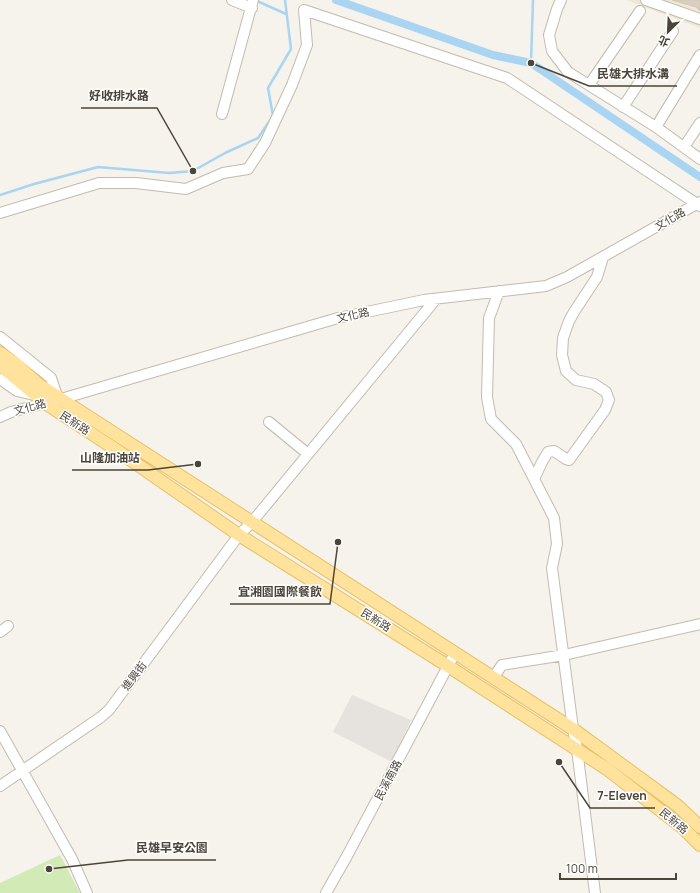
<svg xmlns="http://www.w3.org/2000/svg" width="700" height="893" font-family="Manrope,'Noto Sans TC',sans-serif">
	<rect width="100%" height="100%" fill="#f6f3ec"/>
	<!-- industrial -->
	<path fill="#e6e2dd" d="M352 695 411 720 392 762 333 732Z"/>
	<!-- education -->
	<path fill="#efe8d6" d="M626 0H700V28Z"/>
	<!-- green -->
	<path fill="#d2eab5" d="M60 855 80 893H0V883Z"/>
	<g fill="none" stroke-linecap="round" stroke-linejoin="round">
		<!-- stream -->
		<path stroke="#a9d4f2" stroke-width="2.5" d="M255 0 286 14
			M531 63 533 0
			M0 195 34 184 98 167 169 173 193 171 225 153 258 138 273 116 268 88 291 49 285 0"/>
		<!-- canal -->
		<path stroke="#a9d4f2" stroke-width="8" d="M336 0 493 55 531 63 700 177"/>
	</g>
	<!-- building -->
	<path fill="#d8cfc1" stroke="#d3c7b4" d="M672 0H700V11L696 7Z"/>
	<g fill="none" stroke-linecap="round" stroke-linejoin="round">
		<!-- minor casing -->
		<g stroke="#c2bbae" stroke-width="12">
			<path id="minor" d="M232 0 252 8
				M561 0 557 9 549 35 552 51 568 72 656 127 700 159
				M646 0 700 19
				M589 85 640 11
				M623 107 673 31
				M222 114 253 0
				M656 127 700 55
				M684 147 700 123
				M0 213 99 183H136L186 189 223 173 248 169 265 143 292 85 307 45 304 10 507 78 700 206
				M499 291 489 318 487 397 491 419 516 444 534 479
				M0 337 51 378 57 396
				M0 379 17 391 34 395
				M0 417 11 412 61 399 338 318 424 300 546 286 567 277 700 202
				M269 422 308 454
				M0 632 8 626
				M493 678 502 665 564 655 700 624
				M0 731 72 859 87 893
				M0 786 101 717 109 710 239 535 252 522 436 299
				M326 893 347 856 455 653
				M595 893 577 749 573 729 552 568 557 544 554 518 534 479 542 462 548 452 554 451 566 459 569 460 605 410 609 400 606 392 594 384 576 380 566 371 562 355 563 338 569 321 574 312 597 277 603 257"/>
		</g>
		<!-- major casing -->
		<g stroke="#e6c16a" stroke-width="14">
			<path id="major" d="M0 353 16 364 38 384 61 399 573 729 678 806 700 827
				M0 365 45 403 115 449 239 535 448 666 607 769 683 828 700 845"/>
		</g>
		<!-- minor -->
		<use href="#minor" stroke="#fff" stroke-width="10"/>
		<!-- major -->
		<use href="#major" stroke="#ffe39c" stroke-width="12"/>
	</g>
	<g text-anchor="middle" stroke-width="3" stroke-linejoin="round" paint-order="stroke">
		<!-- street labels -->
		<g font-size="11" fill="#4b4439" stroke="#fff">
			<text transform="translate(670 219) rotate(-30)" y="4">文化路</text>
			<text transform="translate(353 315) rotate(-13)" y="4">文化路</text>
			<text transform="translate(30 407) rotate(-15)" y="4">文化路</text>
			<text transform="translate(75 423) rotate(33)" y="4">民新路</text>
			<text transform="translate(376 620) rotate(32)" y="4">民新路</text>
			<text transform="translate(134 676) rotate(-53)" y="4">進興街</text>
			<text transform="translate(388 780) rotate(-62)" y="4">民溪南路</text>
			<text transform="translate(674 821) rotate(40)" y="4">民新路</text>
		</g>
	</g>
	<!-- callouts -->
	<path fill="none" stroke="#4b4439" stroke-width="1.5" d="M531 63L589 86H677M193 171L157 108H81M198 464L148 470H72M338 542L330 604H230M559 762L590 808H655M49 869L128 860H216"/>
	<g fill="#4b4439" stroke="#fff" stroke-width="1.5">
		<circle cx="531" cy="63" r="4"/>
		<circle cx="193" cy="171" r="4"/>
		<circle cx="198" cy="464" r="4"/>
		<circle cx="338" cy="542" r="4"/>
		<circle cx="559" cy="762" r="4"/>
		<circle cx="49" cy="869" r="4"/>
	</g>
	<g font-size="12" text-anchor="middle" font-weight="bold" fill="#4b4439" stroke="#fff" stroke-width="3" stroke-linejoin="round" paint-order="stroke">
		<text x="633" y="78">民雄大排水溝</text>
		<text x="119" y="100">好收排水路</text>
		<text x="110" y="462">山隆加油站</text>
		<text x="280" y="596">宜湘園國際餐飲</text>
		<text x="622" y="800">7-Eleven</text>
		<text x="172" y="852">民雄早安公園</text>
	</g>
	<!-- north arrow -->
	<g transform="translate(668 32) rotate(204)" stroke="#ffffff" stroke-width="3" paint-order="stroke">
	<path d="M0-3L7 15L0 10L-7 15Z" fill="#4b4439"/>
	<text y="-6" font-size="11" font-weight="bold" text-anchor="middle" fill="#4b4439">北</text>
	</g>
	<!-- scale -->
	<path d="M560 873v6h116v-6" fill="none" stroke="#4b4439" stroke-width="2"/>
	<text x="566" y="873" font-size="12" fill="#4b4439" stroke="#ffffff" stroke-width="3" paint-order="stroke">100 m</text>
</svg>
